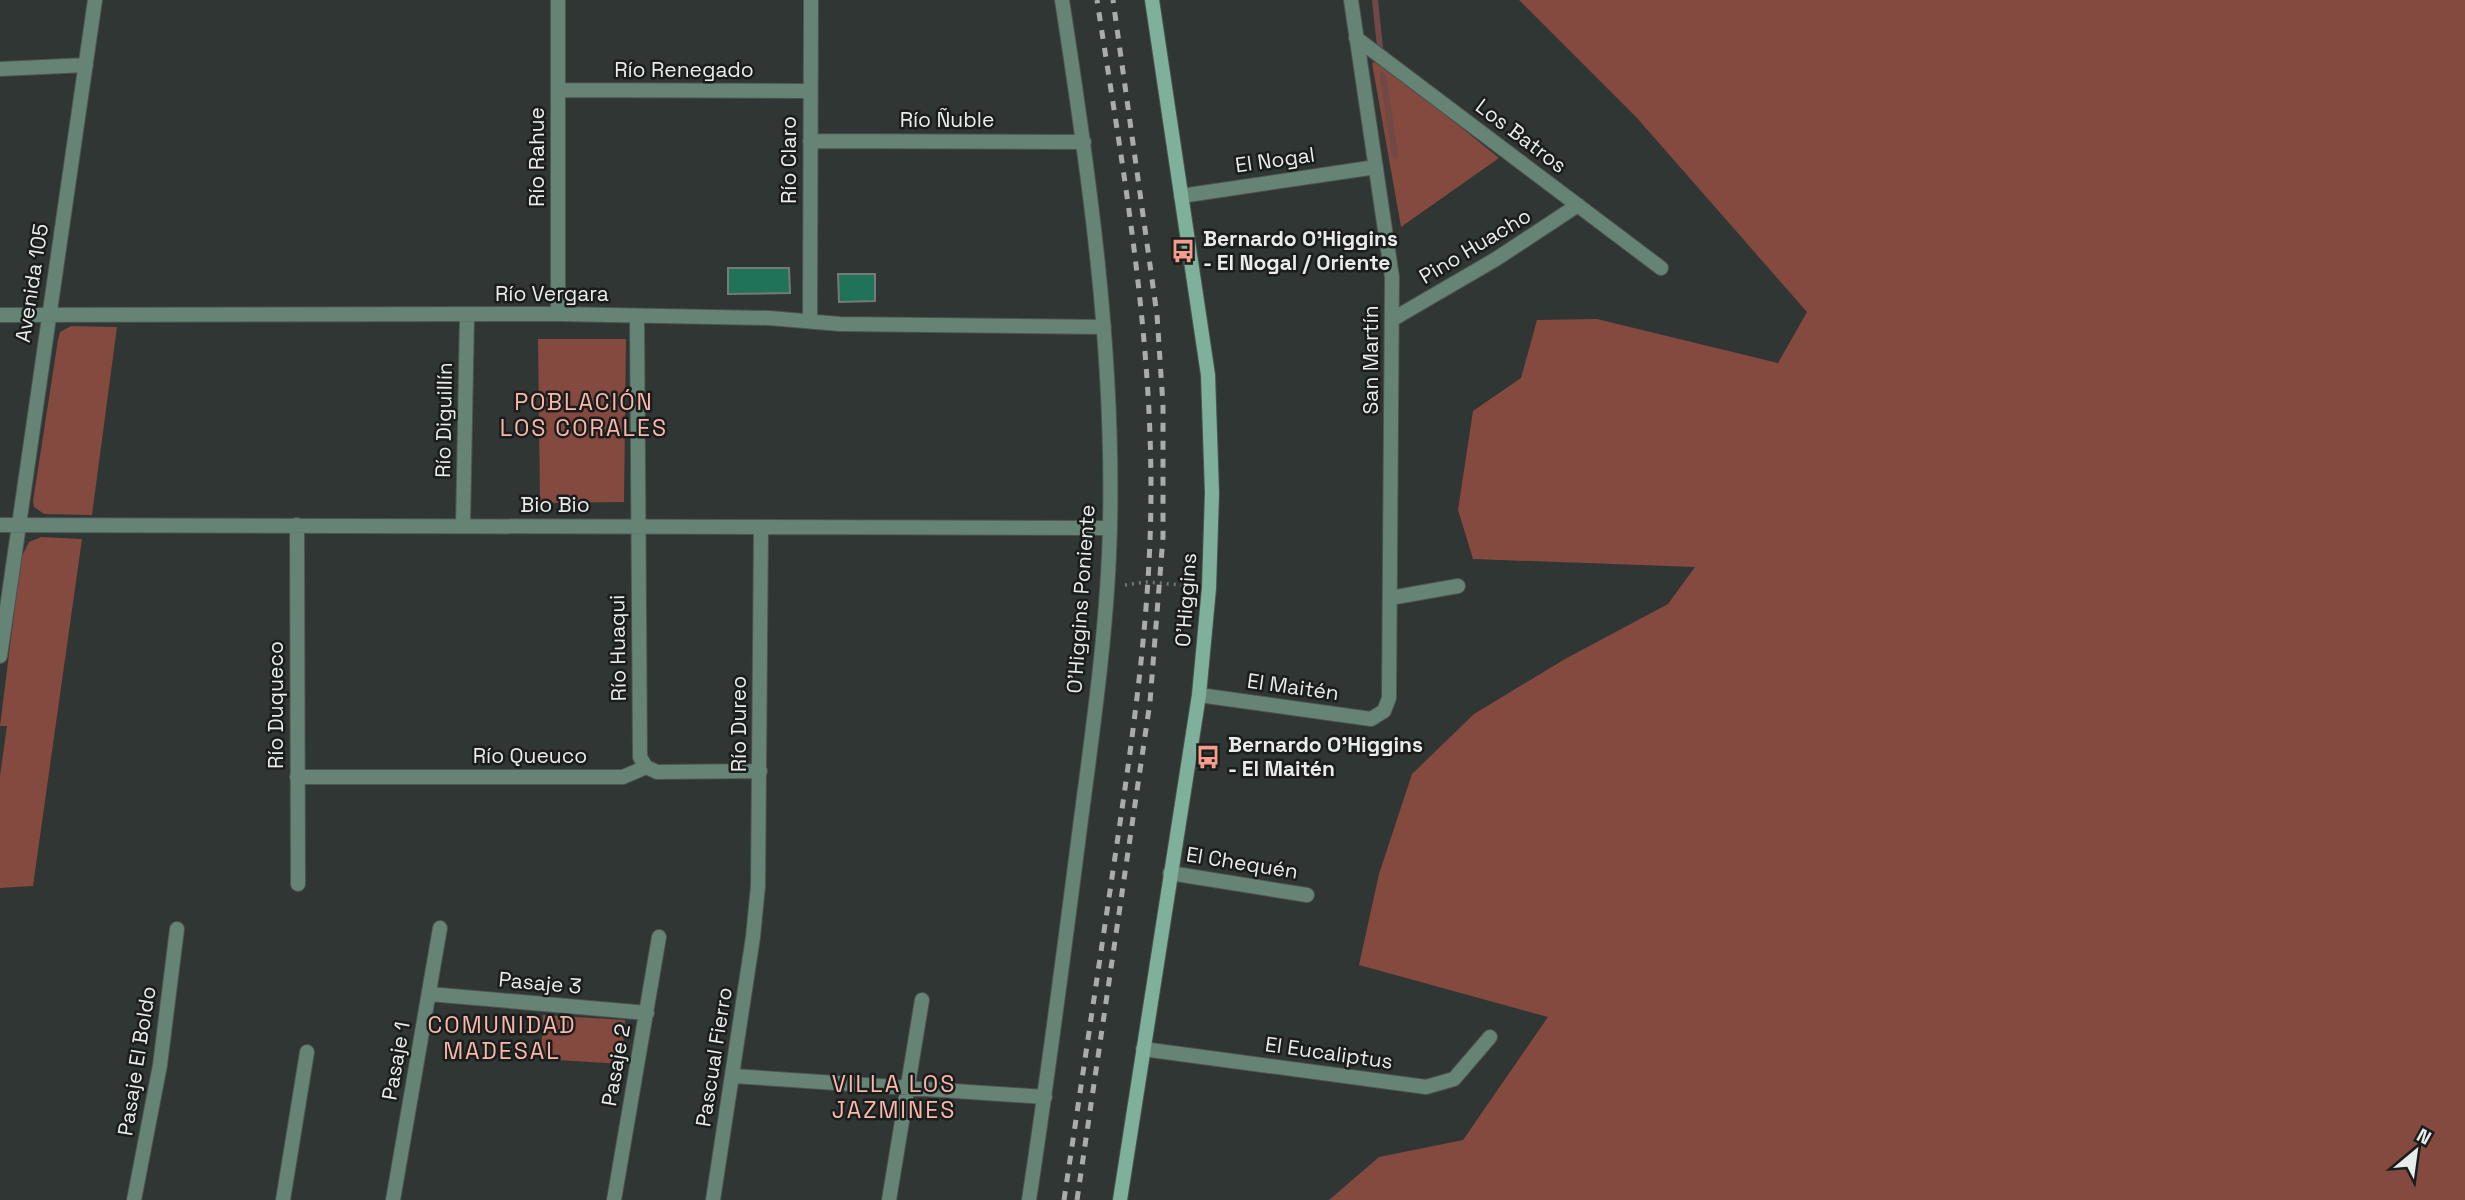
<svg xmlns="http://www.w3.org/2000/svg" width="2465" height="1200" font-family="'Space Grotesk',sans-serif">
	<rect width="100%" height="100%" fill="#303633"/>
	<!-- green -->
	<path fill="#84493f" d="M1519 0H2465V1200H1329L1379 1157 1463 1140 1548 1017 1359 965 1379 874 1412 774 1474 714 1565 659 1668 604 1695 567 1473 559 1458 510 1473 411 1521 378 1537 320 1597 319 1778 363 1807 312 1637 118Z
		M1379 61 1499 158 1401 227 1372 63Z
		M71 326 117 327 92 515 44 514 34 507 33 501 58 340 60 332Z
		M538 339H626L624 502 540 503Z
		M41 537 82 539 33 886 0 888V776L7 726H0L21 558 29 542Z
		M543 1015 625 1020 622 1064 541 1059Z"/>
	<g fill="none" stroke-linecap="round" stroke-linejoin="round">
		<!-- stream -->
		<path stroke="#704846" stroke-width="6" d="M1375 0 1380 47
			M1383 75 1395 155"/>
	</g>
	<!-- building -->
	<path fill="#207358" stroke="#747a77" stroke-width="2" d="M728 268H789L790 293 728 294Z
		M838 274H875V301L839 302Z"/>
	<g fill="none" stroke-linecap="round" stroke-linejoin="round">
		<!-- street casing -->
		<g stroke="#4d5350" stroke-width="16">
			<path id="street" d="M558 0V314
				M1356 38 1661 268
				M0 69 86 65
				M558 90 810 91
				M810 141 1084 142
				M1181 196 1376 167
				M0 315 558 314 769 318 840 324 1104 327
				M637 316 640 757 646 767
				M1393 319 1496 259 1578 205
				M810 320 811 0
				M0 525 1110 528
				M297 525 298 884
				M463 526 467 315
				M1390 598 1458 586
				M0 656 95 0
				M1199 695 1371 719 1384 711 1389 698 1392 277 1351 0
				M646 767 657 772 760 771
				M297 777H623L646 767
				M1170 873 1307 895
				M429 994 647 1013
				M1143 1049 1426 1087 1454 1079 1490 1037
				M733 1076 1045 1097
				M134 1200 160 1065 177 929
				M283 1200 307 1052
				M393 1200 440 928
				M614 1200 659 937
				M713 1200 753 937 758 886 761 527
				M889 1200 922 1000
				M1029 1200C1048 1076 1064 952 1080 827 1093 728 1108 625 1110 525 1114 349 1089 174 1062 0"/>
		</g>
		<!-- secondary casing -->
		<g stroke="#4d5350" stroke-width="16">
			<path id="secondary" d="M1120 1200 1199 695 1209 588 1212 493 1208 375 1152 0"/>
		</g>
		<!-- path -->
		<path stroke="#737875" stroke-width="3.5" stroke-dasharray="2 5" stroke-linecap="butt" d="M1125 585 1147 582 1193 586"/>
		<!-- street -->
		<use href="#street" stroke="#658476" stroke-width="14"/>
		<!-- secondary -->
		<use href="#secondary" stroke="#7eb09b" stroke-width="14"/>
		<!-- rail -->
		<path stroke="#a8adab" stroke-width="5" stroke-dasharray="9 9" stroke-linecap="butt" d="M1064 1200C1081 1086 1098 972 1115 857 1133 735 1151 612 1151 489 1151 324 1122 163 1097 0
			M1077 1200 1150 702 1163 537V405L1157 315 1113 0"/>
	</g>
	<!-- icons -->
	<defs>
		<g id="bus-bare" transform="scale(1.89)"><path d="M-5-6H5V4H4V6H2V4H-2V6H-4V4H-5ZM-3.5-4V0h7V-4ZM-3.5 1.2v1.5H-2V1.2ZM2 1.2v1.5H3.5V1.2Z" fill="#f49d8c" stroke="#1a1d1b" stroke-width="2.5" paint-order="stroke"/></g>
	</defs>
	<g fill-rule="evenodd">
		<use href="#bus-bare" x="1183" y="251"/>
		<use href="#bus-bare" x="1208" y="757"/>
	</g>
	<g text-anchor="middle" stroke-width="5" stroke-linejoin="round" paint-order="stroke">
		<!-- street labels -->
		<g font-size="21" fill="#e8ecea" stroke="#1a1d1b">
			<text x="684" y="77">Río Renegado</text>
			<text x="947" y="127">Río Ñuble</text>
			<text transform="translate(1521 136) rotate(37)" y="7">Los Batros</text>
			<text transform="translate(537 157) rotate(-90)" y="7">Río Rahue</text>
			<text transform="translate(789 160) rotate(-90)" y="7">Río Claro</text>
			<text transform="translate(1275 160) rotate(-8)" y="7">El Nogal</text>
			<text transform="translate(1475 246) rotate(-31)" y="7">Pino Huacho</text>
			<text transform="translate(32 283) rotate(-81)" y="7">Avenida 105</text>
			<text x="552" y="301">Río Vergara</text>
			<text transform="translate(1371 360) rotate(-90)" y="7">San Martín</text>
			<text transform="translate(444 420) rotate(-89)" y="7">Río Diguillín</text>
			<text x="555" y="512">Bio Bio</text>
			<text transform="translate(1081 599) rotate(-86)" y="7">O'Higgins Poniente</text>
			<text transform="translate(1186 600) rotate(-86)" y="7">O'Higgins</text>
			<text transform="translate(618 648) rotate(-91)" y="7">Río Huaqui</text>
			<text transform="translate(1293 687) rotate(8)" y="7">El Maitén</text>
			<text transform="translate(276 705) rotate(-90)" y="7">Río Duqueco</text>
			<text transform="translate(739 724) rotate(-90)" y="7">Río Dureo</text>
			<text x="530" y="763">Río Queuco</text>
			<text transform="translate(1242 863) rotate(9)" y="7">El Chequén</text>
			<text transform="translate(540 983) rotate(5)" y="7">Pasaje 3</text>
			<text transform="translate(1329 1053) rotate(8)" y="7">El Eucaliptus</text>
			<text transform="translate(714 1057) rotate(-81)" y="7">Pascual Fierro</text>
			<text transform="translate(137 1061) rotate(-81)" y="7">Pasaje El Boldo</text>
			<text transform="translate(396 1061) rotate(-80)" y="7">Pasaje 1</text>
			<text transform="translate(616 1065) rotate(-80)" y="7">Pasaje 2</text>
		</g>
		<!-- poi labels -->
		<g font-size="21" font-weight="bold" fill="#e8ecea" stroke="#1a1d1b" text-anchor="start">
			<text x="1203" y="246">Bernardo O'Higgins<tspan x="1203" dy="24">- El Nogal / Oriente</tspan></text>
			<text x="1228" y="752">Bernardo O'Higgins<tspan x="1228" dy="24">- El Maitén</tspan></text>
		</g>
		<!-- neighbourhood labels -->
		<g font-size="23" letter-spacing="2" fill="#fab8ab" stroke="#1a1d1b">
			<text x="584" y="410">POBLACIÓN<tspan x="584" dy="26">LOS CORALES</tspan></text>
			<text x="502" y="1033">COMUNIDAD<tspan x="502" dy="26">MADESAL</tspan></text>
			<text x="894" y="1092">VILLA LOS<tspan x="894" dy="26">JAZMINES</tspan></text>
		</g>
	</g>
	<!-- north arrow -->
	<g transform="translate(2416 1151) rotate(29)" stroke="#1a1d1b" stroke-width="5" paint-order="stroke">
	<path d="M0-5L12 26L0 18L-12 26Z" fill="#e8ecea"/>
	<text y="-10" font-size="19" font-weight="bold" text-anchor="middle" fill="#e8ecea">N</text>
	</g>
</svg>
